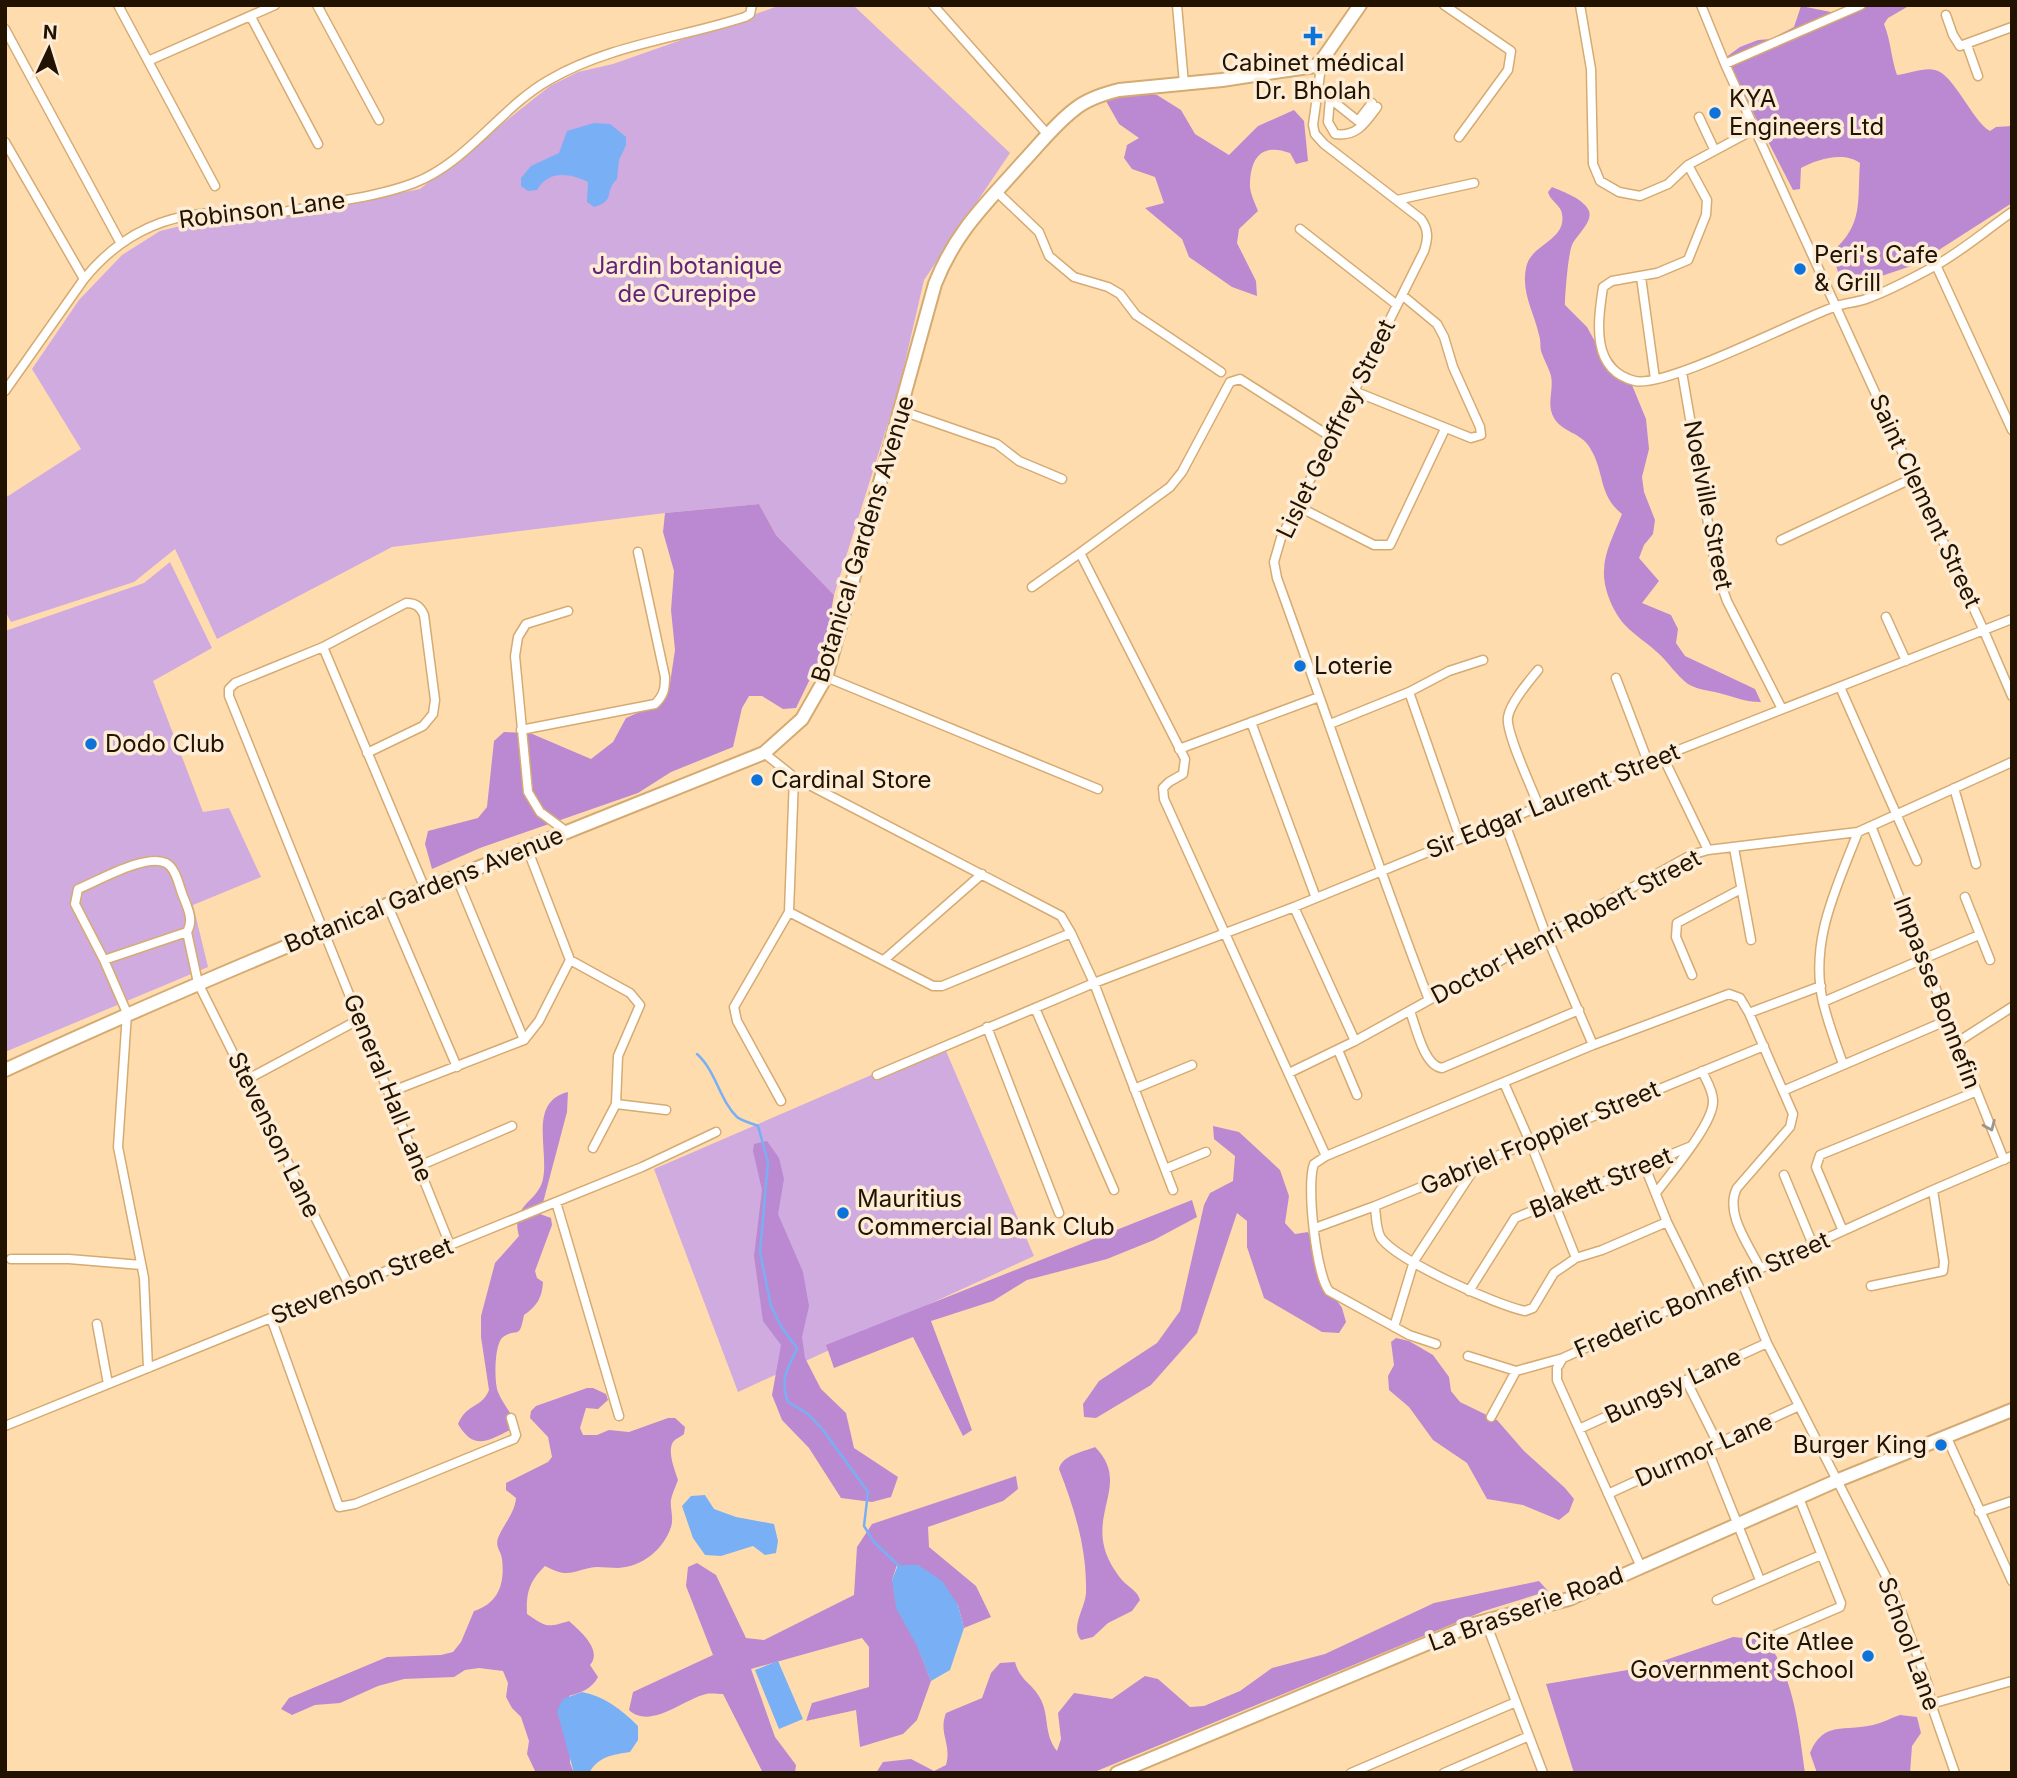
<svg xmlns="http://www.w3.org/2000/svg" width="2017" height="1778" font-family="Inter,sans-serif">
	<rect width="100%" height="100%" fill="#ffdcae"/>
	<!-- green -->
	<path fill="#cfabdf" d="M781 5H853L1010 153 924 280 899 388 834 595 776 535 759 504 665 513 392 547 217 639 175 549 134 582 11 622 5 611V498L81 449 32 369 79 300 122 255 160 231 205 220 292 214 420 189 550 86 578 72 613 64Z
		M170 562 212 648 153 681 203 812 229 808 261 877 193 905 208 967 5 1052V631L144 583Z
		M943 1044 1034 1256 738 1392 654 1169Z"/>
	<!-- forest -->
	<path fill="#bb89d1" d="M1852 5H1907V7L1888 18 1884 24C1891 41 1891 58 1897 75 1908 74 1925 67 1935 70 1954 74 1972 121 1990 131L1996 127 2012 126V203L1917 264 1843 289 1832 252C1864 224 1857 202 1860 163 1844 151 1817 159 1801 168L1800 189 1793 190 1725 58 1740 47 1758 40 1771 39 1794 27 1801 6 1831 12Z
		M1131 91 1157 95 1181 110 1195 134 1229 155 1258 126 1294 110 1304 121 1308 161 1296 164 1290 153C1263 143 1251 156 1250 183 1249 192 1255 203 1258 211L1239 229 1237 243 1256 281 1257 296 1232 287 1189 257 1182 239 1145 208 1164 203 1155 177 1132 169 1124 158 1127 145 1139 138 1119 124 1106 101Z
		M1552 187C1564 192 1584 199 1589 211 1593 222 1576 236 1572 245 1568 255 1565 295 1565 305L1587 327 1598 347 1608 354 1632 385 1646 419 1649 449 1642 477 1644 492 1655 520 1653 534 1644 545 1639 558 1659 581 1642 603 1671 615 1678 629 1676 643 1685 656 1755 689 1761 702C1745 702 1734 697 1719 693 1708 690 1698 690 1688 684 1676 675 1669 663 1658 653 1648 643 1635 636 1625 625 1613 612 1603 588 1604 571 1604 552 1615 532 1622 514 1598 495 1605 472 1590 448 1582 433 1562 432 1554 418 1546 404 1554 391 1551 376 1549 368 1544 360 1541 351 1540 346 1541 341 1539 335 1534 312 1521 293 1526 268 1530 244 1567 241 1562 214 1561 205 1550 201 1548 192Z
		M759 504 776 535 834 595 824 650 796 708 783 709 762 696H749L742 708 733 747 671 772 638 793 480 848 432 869 425 844 428 831 478 818 487 807 494 741 504 732 530 733 591 759 613 742 626 718 662 702 669 690 675 650 671 610 674 571 663 532 665 513Z
		M568 1092 567 1112 540 1214 551 1218 552 1225 535 1271 537 1278 543 1282C542 1298 537 1306 524 1315 519 1341 518 1327 503 1337 494 1344 494 1382 498 1392 502 1402 510 1412 516 1422L514 1428C490 1439 475 1453 458 1424 467 1403 482 1408 489 1390L481 1337V1316L495 1263 519 1236C510 1204 538 1203 543 1179 549 1149 528 1102 568 1092Z
		M1213 1126 1239 1132 1280 1170 1289 1196 1285 1223 1295 1234 1308 1232 1326 1284 1342 1308 1346 1322 1339 1333 1322 1332 1264 1298 1247 1247V1221L1237 1213 1197 1333 1151 1385 1096 1418 1084 1417 1083 1404 1099 1381 1157 1343 1180 1311 1204 1205 1210 1193 1233 1181 1235 1156 1214 1139Z
		M767 1141 779 1158 784 1179 778 1214 803 1272 809 1306 802 1337 805 1358 821 1389 846 1413 854 1448 898 1477 891 1497 872 1502 841 1498 809 1448 782 1420 772 1395 781 1345 763 1321 754 1256 762 1190 753 1151 754 1144Z
		M1192 1200 1197 1217 1154 1240 1107 1259 1027 1280 993 1301 931 1321 972 1430 963 1436 913 1337 834 1368 826 1345Z
		M1396 1338 1409 1341 1433 1355 1449 1377 1451 1391 1460 1402 1497 1420 1524 1451 1565 1488 1574 1499 1569 1512 1559 1520 1523 1505 1487 1499 1467 1463 1433 1440 1409 1407 1389 1390 1388 1376 1394 1365 1391 1342Z
		M587 1388H593L606 1394 608 1400 598 1409 586 1408 580 1428 583 1435H597L609 1430 629 1432 668 1418H675L685 1427 684 1434C681 1437 676 1438 673 1442 667 1452 675 1470 678 1480 676 1486 672 1494 671 1500 670 1509 674 1518 671 1527 664 1549 642 1567 618 1568 611 1568 604 1567 597 1567 573 1569 571 1580 545 1566 530 1581 526 1591 527 1614 546 1627 547 1628 569 1621 580 1631 603 1650 590 1665L598 1677C592 1689 580 1693 569 1696L570 1763 574 1773H536L527 1754 529 1741 521 1717 512 1708 506 1697 508 1683 503 1671 479 1668 465 1670 454 1677 404 1679 378 1686 340 1703 315 1705 292 1715 281 1709 289 1698 387 1657 441 1655 453 1652 461 1642 474 1611C499 1603 505 1583 502 1559 501 1551 495 1547 498 1538 503 1525 515 1513 516 1498L506 1490V1483L548 1462 552 1457 548 1437 530 1418 531 1411 536 1406Z
		M1095 1447C1128 1480 1095 1507 1104 1546 1106 1557 1115 1572 1122 1580 1129 1588 1137 1590 1140 1600L1132 1611 1108 1623 1093 1637 1081 1640C1070 1627 1085 1609 1086 1593 1087 1549 1075 1510 1059 1469 1062 1455 1083 1452 1095 1447Z
		M1016 1476 1018 1489 1003 1501 928 1527 929 1547 976 1586 991 1617 964 1628 958 1605 918 1565H897L892 1580 931 1681 917 1720 903 1734 860 1747 856 1710 806 1721 812 1703 869 1687V1647L862 1638 751 1669 775 1737 796 1765 795 1773H763L723 1694C718 1694 711 1693 706 1694 684 1699 650 1730 629 1710L633 1692 713 1655 686 1586 688 1567 697 1563 716 1575 746 1638 764 1640 854 1595 857 1547 872 1524Z
		M1539 1581 1548 1591 1484 1611 1092 1773H876L883 1762 911 1759 934 1771 946 1765C952 1743 938 1734 946 1713L982 1698 991 1673 1000 1663 1015 1662C1020 1681 1032 1683 1040 1698 1050 1716 1043 1733 1057 1751L1061 1739 1058 1713 1074 1693 1112 1699 1145 1676 1158 1679 1190 1707 1204 1706 1240 1691 1272 1668 1325 1654 1434 1603Z
		M1733 1637 1765 1640C1794 1673 1799 1731 1805 1773H1574L1546 1684 1645 1667Z
		M1900 1715 1917 1717 1921 1733 1912 1746 1910 1773H1817L1810 1753C1824 1720 1844 1732 1873 1725 1882 1723 1891 1718 1900 1715Z"/>
	<!-- water -->
	<path fill="#79aff4" d="M594 123 610 124 626 137V145L619 160 617 179C604 191 616 201 594 207L587 202 588 182C570 173 548 170 537 190L528 191 521 186V178L531 166 559 153 567 131Z
		M705 1495 714 1509 736 1517 774 1524 778 1541 776 1553 765 1555 753 1546 721 1556 705 1555 693 1538 682 1506 691 1496Z
		M898 1565H918L942 1581 958 1605 964 1628 950 1670 931 1681 917 1646 896 1608 892 1580Z
		M778 1661 803 1719 779 1729 755 1670Z
		M582 1692C604 1696 622 1710 638 1726V1740L630 1752C612 1755 599 1756 589 1773H574L557 1711 563 1699Z"/>
	<g fill="none" stroke-linecap="round" stroke-linejoin="round">
		<!-- stream -->
		<path stroke="#79aff4" stroke-width="2.5" d="M697 1054C716 1071 720 1101 737 1117 742 1121 751 1123 758 1126L768 1162 760 1252 771 1306 782 1328 797 1348C788 1370 779 1377 788 1402L808 1414 823 1430 868 1492 864 1526 874 1542 898 1565"/>
		<!-- street casing -->
		<g stroke="#d5ab72" stroke-width="11">
			<path id="street" d="M118 5 215 186
				M317 5 379 120
				M933 5 1048 135
				M1177 5 1184 84
				M1444 5 1511 51 1508 70 1459 137
				M1580 5 1591 69 1593 164 1600 181 1619 192 1640 196 1668 184 1688 165 1755 129
				M1701 5 1725 64 1984 631 2012 696
				M1946 15 1953 35 1960 46 2012 27
				M251 17 318 144
				M5 29 120 242
				M1967 45 1978 76
				M1322 60 1313 125 1315 134 1324 144 1421 219C1429 230 1428 239 1424 251L1281 538 1274 562 1277 578C1328 718 1375 860 1429 1000
				M148 61 275 5
				M1725 64 1861 5
				M1318 89 1358 121 1372 103
				M1330 99 1328 122 1335 134C1357 137 1365 123 1377 107
				M1699 117 1714 149
				M5 142 84 279
				M1688 165 1707 200 1706 215 1688 260 1657 273 1612 281 1603 287C1598 321 1590 370 1635 381 1666 388 1797 320 1834 307 1844 303 1855 303 1866 299 1889 291 1911 279 1933 267 1961 252 1986 230 2012 212
				M997 192 1039 232 1049 256 1074 277 1108 287 1120 294 1136 315 1221 372
				M1397 200 1474 183
				M1300 229 1397 305
				M1936 265 2012 430
				M1641 277 1655 379
				M1682 372 1716 570 1727 601 1782 709
				M5 391 84 279C114 242 152 219 200 214 227 211 254 213 280 212 294 211 308 207 322 204 352 199 385 194 414 183 468 162 500 108 549 80 609 45 680 38 745 17L750 14 752 5
				M1354 391 1471 438 1481 435 1480 427 1453 367 1444 337 1437 324 1402 295
				M902 411 997 444 1019 461 1062 479
				M1297 506 1374 545H1390L1445 429
				M1781 540 1913 478
				M1032 587 1080 553
				M1886 617 1906 661
				M323 647 425 889
				M1538 670C1529 681 1510 703 1508 717 1505 732 1533 790 1539 807
				M826 677 1098 789
				M1616 678 1648 762
				M1840 687 1917 861
				M1409 692 1460 838
				M1251 722 1316 898
				M1330 724 1409 692 1449 671 1483 660
				M521 730 655 704C664 695 665 689 665 677L638 552
				M1179 749 1319 697
				M367 753 423 726 433 714 435 700 424 615C420 606 415 603 406 603L323 647 235 683 229 689V696L450 1245
				M764 753 794 777 1061 916 1071 933 1094 983 1173 1190
				M1663 757 1708 850
				M1954 788 1976 864
				M1504 821 1546 935 1593 1045
				M1871 826 2004 1160
				M567 832 540 812 528 792 515 656 518 637 526 624 568 611
				M1734 848 1751 940
				M456 876 524 1040
				M1965 897 1990 960
				M388 906 457 1067
				M1294 907 1355 1041
				M789 912 933 986H942L1071 933
				M104 960 187 932
				M570 960 630 993 640 1005 618 1056 616 1104 593 1148
				M884 960 982 874
				M1692 975 1676 937 1677 923 1741 889
				M1823 1002 1979 935
				M1035 1008 1114 1190
				M1410 1011C1416 1027 1424 1066 1442 1068L1579 1010
				M1749 1013 1821 986
				M987 1027 1059 1213
				M1956 1043 2012 1007
				M1338 1050 1357 1095
				M1843 1064C1836 1044 1828 1023 1823 1002 1809 941 1837 887 1858 832
				M1289 1073 1355 1041 1691 855 1708 850 1858 832 2012 762
				M877 1075 1094 983 1294 907 1648 762 2012 619
				M246 1080 360 1019
				M1504 1083 1530 1142 1576 1258
				M1134 1089 1192 1065
				M1785 1090 1948 1020
				M390 1092 524 1040 539 1021 570 960 527 848
				M781 1101 737 1021 734 1007 789 912 794 777
				M616 1104 666 1110
				M1326 1156 1164 799 1163 788 1169 782 1183 774 1185 759 1080 553 1170 487 1182 472 1230 382 1240 379 1331 437
				M419 1166 512 1126
				M1645 1167 1667 1222 1703 1295
				M1165 1169 1206 1152
				M1784 1175 1813 1245
				M1656 1193C1670 1174 1714 1123 1713 1101 1713 1090 1706 1080 1702 1071
				M556 1202 619 1416
				M1375 1206C1376 1216 1376 1230 1381 1238 1398 1261 1496 1305 1525 1311L1533 1308 1554 1273 1576 1258 1602 1250 1667 1222
				M1315 1228 1375 1206 1764 1046
				M1843 1231 1816 1167 1820 1155 1975 1092
				M11 1259H69L141 1265
				M1740 1278 1767 1343 1895 1594 1928 1685 1931 1704 1955 1773
				M1871 1286 1943 1271 1944 1262 1933 1190
				M1469 1291 1515 1218 1689 1147
				M271 1318 339 1507 355 1504 514 1439 516 1435 511 1418
				M97 1324 108 1384
				M1394 1327 1414 1261 1478 1163
				M1436 1344 1409 1335 1329 1291C1316 1274 1306 1184 1314 1164L1326 1156 1593 1045 1729 994 1740 998 1749 1013 1793 1114 1790 1127 1737 1188C1724 1213 1749 1245 1760 1268
				M1468 1356 1516 1371
				M148 1368 144 1278 118 1147 127 1013 104 960 75 904 78 889C98 881 146 853 166 863 176 868 179 886 183 896 188 909 194 920 187 932L198 983 350 1287
				M1686 1380 1718 1444
				M1491 1417 1516 1371 1563 1358
				M5 1426 642 1167 716 1132
				M1579 1429 1767 1343
				M1947 1438 2012 1581
				M1707 1448 1760 1580
				M1608 1494 1799 1406
				M1979 1512 2012 1501
				M1641 1567 1557 1380V1368L1563 1358 1933 1190 2012 1156
				M1717 1600 1821 1555
				M1485 1620 1543 1773
				M1768 1638 1840 1607 1841 1603 1799 1498
				M1931 1704 2012 1681
				M1351 1773 1516 1702
				M1444 1773 1529 1736"/>
		</g>
		<!-- secondary casing -->
		<g stroke="#d5ab72" stroke-width="16">
			<path id="secondary" d="M5 1070C254 955 510 855 764 753L802 719 826 677 935 284C956 231 985 205 1022 163 1039 145 1055 124 1075 109 1087 99 1103 94 1119 90L1222 80 1315 66 1322 60 1360 5
				M1117 1773 1474 1624 1569 1599 1836 1481 2012 1410"/>
		</g>
		<!-- street -->
		<use href="#street" stroke="#fff" stroke-width="8"/>
		<!-- secondary -->
		<use href="#secondary" stroke="#fff" stroke-width="12"/>
	</g>
	<!-- one-way arrows -->
	<defs><path id="oneway-chevron" d="M-2-3.5L2.5 0L-2 3.5" fill="none" stroke-width="1.6" stroke-linecap="round" stroke-linejoin="round" transform="scale(1.75)"/></defs>
	<use stroke="#9c958c" href="#oneway-chevron" transform="translate(1990 1126) rotate(67)"/>
	<!-- markers -->
	<g fill="#0d72da" stroke="#feedd6" stroke-width="2.5">
		<path d="M1309.5 25.5h7v7h7v7h-7v7h-7v-7h-7v-7h7z"/>
		<circle cx="1715" cy="113" r="7"/>
		<circle cx="1800" cy="269" r="7"/>
		<circle cx="1300" cy="666" r="7"/>
		<circle cx="91" cy="744" r="7"/>
		<circle cx="757" cy="780" r="7"/>
		<circle cx="843" cy="1213" r="7"/>
		<circle cx="1941" cy="1445" r="7"/>
		<circle cx="1868" cy="1656" r="7"/>
	</g>
	<g text-anchor="middle" stroke-width="7" stroke-linejoin="round" paint-order="stroke">
		<!-- poi labels -->
		<g font-size="24" fill="#221300" stroke="#feedd6" text-anchor="start">
			<text x="1313" y="71" text-anchor="middle">Cabinet médical<tspan x="1313" dy="28">Dr. Bholah</tspan></text>
			<text x="1729" y="107">KYA<tspan x="1729" dy="28">Engineers Ltd</tspan></text>
			<text x="1814" y="263">Peri's Cafe<tspan x="1814" dy="28">&amp; Grill</tspan></text>
			<text x="1314" y="674">Loterie</text>
			<text x="105" y="752">Dodo Club</text>
			<text x="771" y="788">Cardinal Store</text>
			<text x="857" y="1207">Mauritius<tspan x="857" dy="28">Commercial Bank Club</tspan></text>
			<text x="1927" y="1453" text-anchor="end">Burger King</text>
			<text x="1854" y="1650" text-anchor="end">Cite Atlee<tspan x="1854" dy="28">Government School</tspan></text>
		</g>
		<!-- street labels -->
		<g font-size="24" fill="#221300" stroke="#feedd6">
			<text transform="translate(262 210) rotate(-7)" y="8">Robinson Lane</text>
			<text transform="translate(1336 429) rotate(-64)" y="8">Lislet Geoffrey Street</text>
			<text transform="translate(1925 501) rotate(65)" y="8">Saint Clement Street</text>
			<text transform="translate(1708 505) rotate(79)" y="8">Noelville Street</text>
			<text transform="translate(863 539) rotate(-73)" y="8">Botanical Gardens Avenue</text>
			<text transform="translate(1553 801) rotate(-22)" y="8">Sir Edgar Laurent Street</text>
			<text transform="translate(424 890) rotate(-22)" y="8">Botanical Gardens Avenue</text>
			<text transform="translate(1566 927) rotate(-28)" y="8">Doctor Henri Robert Street</text>
			<text transform="translate(1937 993) rotate(69)" y="8">Impasse Bonnefin</text>
			<text transform="translate(388 1088) rotate(68)" y="8">General Hall Lane</text>
			<text transform="translate(274 1135) rotate(64)" y="8">Stevenson Lane</text>
			<text transform="translate(1540 1138) rotate(-23)" y="8">Gabriel Froppier Street</text>
			<text transform="translate(1601 1183) rotate(-22)" y="8">Blakett Street</text>
			<text transform="translate(362 1281) rotate(-22)" y="8">Stevenson Street</text>
			<text transform="translate(1702 1295) rotate(-24)" y="8">Frederic Bonnefin Street</text>
			<text transform="translate(1673 1386) rotate(-25)" y="8">Bungsy Lane</text>
			<text transform="translate(1704 1450) rotate(-24)" y="8">Durmor Lane</text>
			<text transform="translate(1526 1609) rotate(-20)" y="8">La Brasserie Road</text>
			<text transform="translate(1909 1644) rotate(70)" y="8">School Lane</text>
		</g>
		<!-- park labels -->
		<g font-size="24" fill="#62247a" stroke="#feedd6">
			<text x="687" y="274">Jardin botanique<tspan x="687" dy="28">de Curepipe</tspan></text>
		</g>
	</g>
	<!-- border -->
	<rect width="2017" height="1778" fill="none" stroke="#221300" stroke-width="14"/>
	<!-- north arrow -->
	<g transform="translate(49 49) rotate(4)" stroke="#feedd6" stroke-width="5" paint-order="stroke">
	<path d="M0-5L12 26L0 18L-12 26Z" fill="#221300"/>
	<text y="-10" font-size="19" font-weight="bold" text-anchor="middle" fill="#221300">N</text>
	</g>
</svg>
